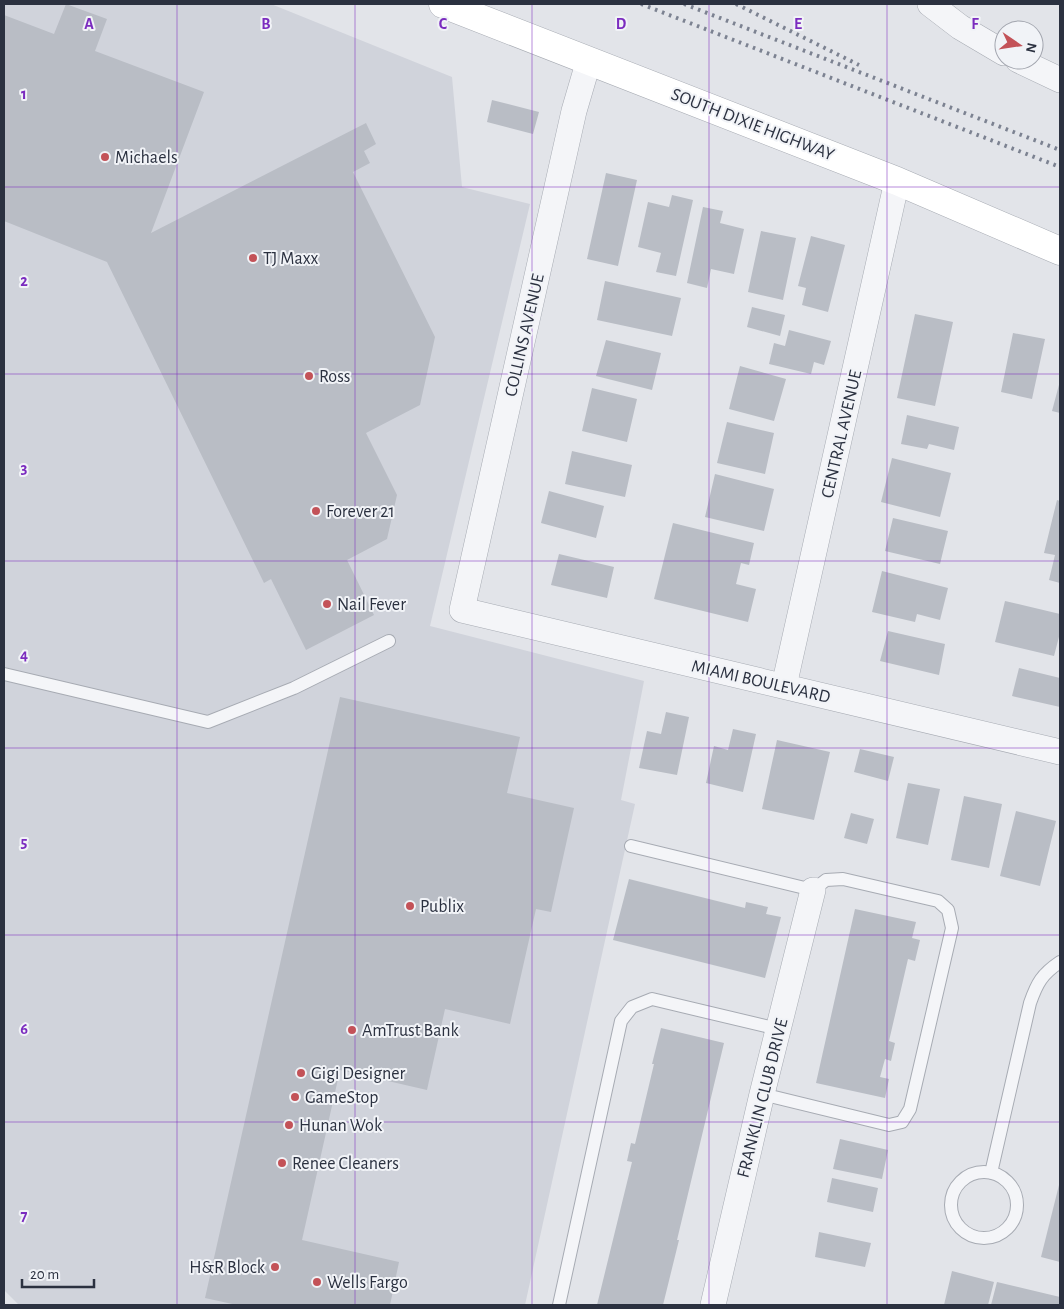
<svg xmlns="http://www.w3.org/2000/svg" width="1064" height="1309" font-family="'Alegreya Sans',sans-serif">
	<rect width="100%" height="100%" fill="#e2e4e9"/>
	<!-- built -->
	<path fill="#d0d3db" d="M4 4H271L452 77 462 187 530 204 430 626 644 681 621 800 635 804 525 1305H19L4 1290Z"/>
	<!-- building -->
	<path fill="#b9bdc5" d="M66 4 107 19 95 51 204 92 151 233 366 123 376 144 364 151 370 163 353 172 435 337 420 405 366 433 397 495 387 539 347 560 374 615 306 650 271 579 264 583 107 262 4 221V15L54 34Z
		M492 100 539 112 533 134 487 122Z
		M606 173 637 180 618 266 587 259Z
		M672 195 693 200 676 276 656 272 661 253 638 247 648 202 669 207Z
		M703 207 723 211 720 223 744 229 734 274 711 269 707 288 687 283Z
		M761 231 796 238 783 300 748 292Z
		M811 236 845 245 828 312 802 305 806 288 798 286Z
		M605 281 681 298 672 336 597 320Z
		M752 307 785 315 780 336 747 327Z
		M915 314 953 322 935 406 897 398Z
		M789 330 831 341 824 365 814 362 811 374 769 364 774 343 785 346Z
		M1013 333 1045 339 1032 399 1001 392Z
		M606 340 661 353 652 390 596 376Z
		M740 366 786 379 774 421 729 409Z
		M1060 381V413L1052 411Z
		M592 388 637 399 627 442 582 431Z
		M907 415 959 427 954 450 929 444 927 449 901 444Z
		M727 422 774 433 765 474 717 463Z
		M572 451 632 465 625 497 565 484Z
		M892 458 951 473 940 517 881 502Z
		M715 474 774 489 764 531 705 517Z
		M549 491 604 506 596 538 541 523Z
		M1057 500 1060 501V583L1049 580 1055 555 1044 553Z
		M893 518 948 531 940 564 885 551Z
		M673 523 754 543 749 565 741 563 736 584 756 589 748 622 654 599Z
		M559 554 614 567 607 598 551 585Z
		M882 571 948 588 940 620 917 614 915 622 872 612Z
		M1005 601 1060 614V633L1054 656 995 642Z
		M888 631 945 644 939 675 880 661Z
		M1019 668 1060 678V707L1012 696Z
		M340 697 520 737 507 793 574 808 551 912 536 909 510 1024 445 1009 427 1090 340 1070 302 1240 399 1262 390 1305H237L205 1298Z
		M666 712 689 717 677 775 639 768 647 731 661 734Z
		M733 729 756 734 743 792 706 783 714 746 728 750Z
		M777 740 830 752 814 820 762 809Z
		M860 749 894 757 888 781 854 772Z
		M908 783 940 789 928 845 896 838Z
		M964 796 1002 804 989 868 951 860Z
		M1016 811 1056 821 1040 886 1000 876Z
		M851 813 874 819 867 844 844 838Z
		M629 879 745 908 746 902 768 907 766 914 781 917 765 978 613 940Z
		M855 909 916 922 912 938 920 940 915 961 908 959 889 1041 895 1043 891 1061 885 1059 880 1077 889 1079 885 1098 816 1083Z
		M661 1028 724 1043 677 1240H679L663 1305H597L632 1162 627 1161 631 1143 635 1144 654 1064H652Z
		M840 1139 888 1150 882 1179 833 1169Z
		M832 1178 878 1188 873 1212 827 1202Z
		M1060 1181V1262L1041 1257Z
		M819 1232 871 1243 865 1267 815 1257Z
		M952 1271 994 1282 988 1305H944Z
		M997 1282 1060 1297V1305H991Z"/>
	<g fill="none" stroke-linecap="round" stroke-linejoin="round">
		<!-- lane casing -->
		<g stroke="#a7abb3" stroke-width="14">
			<path id="lane" d="M4 674 208 722 294 688 389 641
				M631 846 813 890 826 880 843 879 938 901 948 910 952 928 910 1109 902 1122 889 1125 762 1094
				M951 1205a33 33 0 1 1 66 0a33 33 0 1 1-66 0Z
				M991 1173 1030 1003C1037 983 1042 974 1060 962
				M559 1305 621 1021 632 1007 652 999 778 1029"/>
		</g>
		<!-- street casing -->
		<g stroke="#a7abb3" stroke-width="26">
			<path id="street" d="M930 4 960 27 1004 53
				M589 60 574 111 462 610 1060 752
				M1018 60 1060 80
				M784 686 897 181
				M713 1305 762 1094 813 890"/>
		</g>
		<!-- secondary casing -->
		<g stroke="#a7abb3" stroke-width="29">
			<path id="secondary" d="M443 4 897 181 1060 251"/>
		</g>
		<!-- lane -->
		<use href="#lane" stroke="#f4f5f8" stroke-width="12"/>
		<!-- street -->
		<use href="#street" stroke="#f4f5f8" stroke-width="25"/>
		<!-- secondary -->
		<use href="#secondary" stroke="#fff" stroke-width="28"/>
		<!-- rail -->
		<path stroke="#7c8291" stroke-width="4" stroke-dasharray="2.5 5" stroke-linecap="butt" d="M641 4 1060 167
			M684 4 1060 150
			M736 4 859 65"/>
	</g>
	<!-- grid -->
	<path fill="none" stroke="#7b2cbf" stroke-width="1" stroke-opacity="0.55" d="M177 4V1305M355 4V1305M532 4V1305M709 4V1305M887 4V1305M4 187H1060M4 374H1060M4 561H1060M4 748H1060M4 935H1060M4 1122H1060"/>
	<!-- markers -->
	<g fill="#c35258" stroke="#f1f3f7" stroke-width="2">
		<circle cx="105" cy="157" r="5"/>
		<circle cx="253" cy="258" r="5"/>
		<circle cx="309" cy="376" r="5"/>
		<circle cx="316" cy="511" r="5"/>
		<circle cx="327" cy="604" r="5"/>
		<circle cx="410" cy="906" r="5"/>
		<circle cx="352" cy="1030" r="5"/>
		<circle cx="301" cy="1073" r="5"/>
		<circle cx="295" cy="1097" r="5"/>
		<circle cx="289" cy="1125" r="5"/>
		<circle cx="282" cy="1163" r="5"/>
		<circle cx="275" cy="1267" r="5"/>
		<circle cx="317" cy="1282" r="5"/>
	</g>
	<g text-anchor="middle" stroke-width="4" stroke-linejoin="round" paint-order="stroke">
		<!-- street labels -->
		<g font-size="18" fill="#2b3140" stroke="#f1f3f7">
			<text transform="translate(753 124) rotate(21)" y="6">SOUTH DIXIE HIGHWAY</text>
			<text transform="translate(524 335) rotate(-77)" y="6">COLLINS AVENUE</text>
			<text transform="translate(841 434) rotate(-77)" y="6">CENTRAL AVENUE</text>
			<text transform="translate(761 681) rotate(13)" y="6">MIAMI BOULEVARD</text>
			<text transform="translate(762 1098) rotate(-76)" y="6">FRANKLIN CLUB DRIVE</text>
		</g>
		<!-- poi labels -->
		<g font-size="18" fill="#2b3140" stroke="#f1f3f7" text-anchor="start">
			<text x="115" y="163">Michaels</text>
			<text x="263" y="264">TJ Maxx</text>
			<text x="319" y="382">Ross</text>
			<text x="326" y="517">Forever 21</text>
			<text x="337" y="610">Nail Fever</text>
			<text x="420" y="912">Publix</text>
			<text x="362" y="1036">AmTrust Bank</text>
			<text x="311" y="1079">Gigi Designer</text>
			<text x="305" y="1103">GameStop</text>
			<text x="299" y="1131">Hunan Wok</text>
			<text x="292" y="1169">Renee Cleaners</text>
			<text x="265" y="1273" text-anchor="end">H&amp;R Block</text>
			<text x="327" y="1288">Wells Fargo</text>
		</g>
	</g>
	<g font-size="16" text-anchor="middle" font-weight="bold" fill="#7b2cbf" stroke="#f1f3f7" stroke-width="4" stroke-linejoin="round" paint-order="stroke">
		<text x="89" y="29">A</text>
		<text x="266" y="29">B</text>
		<text x="443" y="29">C</text>
		<text x="621" y="29">D</text>
		<text x="798" y="29">E</text>
		<text x="975" y="29">F</text>
		<text x="24" y="99">1</text>
		<text x="24" y="286">2</text>
		<text x="24" y="473">3</text>
		<text x="24" y="660">4</text>
		<text x="24" y="847">5</text>
		<text x="24" y="1034">6</text>
		<text x="24" y="1221">7</text>
	</g>
	<!-- border -->
	<rect width="1064" height="1309" fill="none" stroke="#2b3140" stroke-width="10"/>
	<!-- north arrow -->
	<g transform="translate(1019 45) rotate(103)"><circle r="24" fill="#f1f3f7" stroke="#a2a5ae"/>
	<path d="M0-4L9 19L0 12L-9 19Z" fill="#c35258"/>
	<text y="-8" font-size="14" font-weight="bold" text-anchor="middle" fill="#2b3140">N</text>
	</g>
	<!-- scale -->
	<path d="M22 1279v8h72v-8" fill="none" stroke="#2b3140" stroke-width="2.5"/>
	<text x="30" y="1279" font-size="15" fill="#2b3140" stroke="#f1f3f7" stroke-width="4" paint-order="stroke">20 m</text>
</svg>
